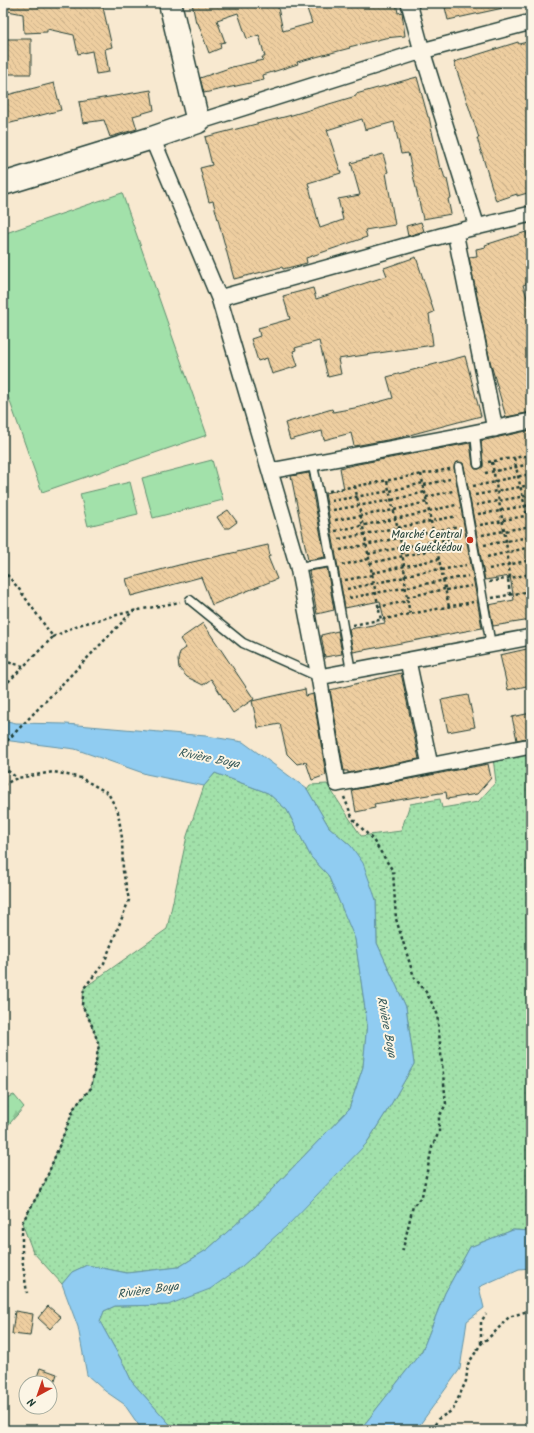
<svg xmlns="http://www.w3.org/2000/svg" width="534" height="1433" font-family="Kalam,sans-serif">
	<defs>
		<pattern id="grass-dots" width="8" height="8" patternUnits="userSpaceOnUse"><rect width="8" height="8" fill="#a2e1aa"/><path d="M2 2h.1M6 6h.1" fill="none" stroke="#8bc293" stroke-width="1.8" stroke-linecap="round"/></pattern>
		<pattern id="forest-firs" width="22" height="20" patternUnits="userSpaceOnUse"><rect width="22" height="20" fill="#a2e1aa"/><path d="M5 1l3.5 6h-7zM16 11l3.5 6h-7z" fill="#8bc293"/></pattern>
		<pattern id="building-back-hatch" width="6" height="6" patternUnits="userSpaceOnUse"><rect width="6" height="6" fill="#eecea0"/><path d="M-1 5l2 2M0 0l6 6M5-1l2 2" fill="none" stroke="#ccb28a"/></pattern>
	</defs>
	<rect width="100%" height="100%" fill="#f8e9d0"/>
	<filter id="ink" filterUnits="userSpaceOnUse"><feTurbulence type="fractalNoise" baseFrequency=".025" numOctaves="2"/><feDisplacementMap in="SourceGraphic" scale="8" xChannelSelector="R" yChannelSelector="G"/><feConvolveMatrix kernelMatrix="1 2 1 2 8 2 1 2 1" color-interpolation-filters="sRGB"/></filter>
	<g filter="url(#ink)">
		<!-- grass -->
		<path fill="url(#grass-dots)" stroke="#608f6f" d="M531 751V1231L513 1230 470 1247 445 1293 422 1351 360 1430H175L132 1382 124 1365 100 1322 104 1311 115 1306 168 1305 366 1144 390 1106 414 1064 406 1007 377 943 376 900 351 846 329 827 307 789 310 785 327 784 361 836 401 831 410 804 440 799 442 808 478 802 496 782 493 758Z
			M215 773 268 793 287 810 311 857 328 875 355 938 367 1023 363 1067 349 1109 252 1210 208 1249 179 1267 127 1273 87 1265 72 1272 62 1284 33 1252 22 1223 45 1182 74 1108 91 1088 99 1045 91 1023 82 1005 84 988 167 929 187 836 204 786Z"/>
		<!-- forest -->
		<path fill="url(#forest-firs)" stroke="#608f6f" d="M14 1095 24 1107 3 1131V1097L6 1098Z"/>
		<!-- pitch -->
		<path fill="#a2e1aa" stroke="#608f6f" d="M122 193 207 435 42 492 3 382V234Z
			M212 460 223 500 153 518 142 478Z
			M130 482 138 514 88 526 80 494Z"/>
		<!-- water -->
		<path fill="#90ccf1" stroke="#6393a5" d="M3 720 16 723 66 724 206 736 243 742 307 789 329 827 351 846 363 863 376 900 377 943 406 1007 414 1064 390 1106 366 1144 287 1226 241 1267 210 1289 168 1305 115 1306 104 1311 100 1322 124 1365 132 1382 175 1430H142L124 1404 105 1391 87 1375 78 1327 62 1284 72 1272 87 1265 127 1273 179 1267 208 1249 252 1210 349 1109 363 1067 367 1023 355 939 328 875 311 857 287 810 268 793 215 773 204 786 146 774 75 749 3 740Z
			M513 1230 531 1231V1268L519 1269 479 1287 484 1308 467 1321 460 1369 416 1430H360L422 1351 445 1293 470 1247Z"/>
		<!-- building -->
		<path fill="url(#building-back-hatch)" stroke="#1f3d34" d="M3 3H102L112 47 105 49 109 72 96 74 92 51 78 54 74 35 47 29V32L24 33 23 14 3 10Z
			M192 3H277L283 31 312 23 305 3H396L398 13 402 12 405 36 385 38 349 47 350 48 297 62 298 64 263 75 264 80 204 93 200 78 232 67 263 60 262 57H265L259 35 247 39 238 13 217 20 225 42 220 43 221 48 209 53 198 23H196Z
			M444 3H502L503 8 448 20Z
			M3 39H31V74H3Z
			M531 41V69L525 71 531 89V192L517 196V194L496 201 477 138H479L454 62 518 42 519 44Z
			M417 77 428 117H429L440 169 442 168 445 179H447L451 198 448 199 451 214 423 219 408 153 401 154 394 122 365 130 362 119 327 130 341 173 308 183 320 228 343 220 338 199 360 195 351 163 383 154 388 172 386 173 395 225 365 230 367 237 306 258 307 263 283 269 282 267 234 279 213 201 209 202 200 168 212 165 205 137 292 115 356 96V94Z
			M54 83 61 110 7 124 3 107V96Z
			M151 90 154 110 133 116 137 129 110 137 104 120 83 123 79 102Z
			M421 222 424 231 408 236 406 226Z
			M526 232 531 248V282L523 285 531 310V412L506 417 490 361 469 257 477 256 476 249 486 247 485 245Z
			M416 257 434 312 429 314 433 345 338 359 341 374 328 377 319 341 295 348 296 350 293 351 298 366 272 374 267 358 258 361 251 339 260 336 258 328 290 319 283 296 313 288 316 299 387 276 384 268Z
			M465 356 481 416 398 438 354 446 351 433 324 440 322 431 290 440 285 423 332 409 333 412 360 407 393 398 387 377Z
			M531 430V534L527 535 531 561V620L493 626 489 605 514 600 510 576 485 580 464 466 463 463 458 462 455 463 454 468 482 628 353 652 349 629 385 623 380 601 345 608 325 493 344 489 340 468 358 464 470 443 473 465 475 469H479L483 467V464L481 441Z
			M309 473 325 557 308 560 291 476Z
			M228 510 237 522 229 528H224L217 517Z
			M268 545 270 556 268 557 277 579 212 605 201 577 131 596 126 579 179 565Z
			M327 568 334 610 317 614 309 571Z
			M203 623 254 699 233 713 211 679 203 685 187 677 179 668 178 660 180 652 186 648 180 639Z
			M338 631 342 654 325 657 321 635Z
			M531 648V685L508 690 500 655Z
			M401 673 419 759 348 773V771H344L330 690Z
			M305 689 306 696 313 694 326 775 312 780 306 762 297 764 287 754 280 724 258 728 252 701Z
			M468 695 475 727 448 732 441 700Z
			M531 713V737L517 740 512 717Z
			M488 764 491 778 477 794 447 799 446 792 374 804 375 808 356 812 352 790Z
			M48 1306 61 1317 50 1329 38 1318Z
			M15 1311 33 1314 30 1336 12 1334Z
			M40 1368 57 1374 54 1383H35Z"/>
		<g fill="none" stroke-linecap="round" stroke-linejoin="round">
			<!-- service casing -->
			<g stroke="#1f3d34" stroke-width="11">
				<path id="service" d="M475 433 478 464
					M312 462 319 493 351 671
					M459 467 491 645
					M298 567 331 562
					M190 600 243 643 319 677"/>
			</g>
			<!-- minor casing -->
			<g stroke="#1f3d34" stroke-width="18">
				<path id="minor" d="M409 3 422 51 477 227
					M198 122 422 51 531 22
					M152 138 219 298 298 567 319 677 337 784 531 746
					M455 232 495 429
					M219 298 455 232 531 214
					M270 471 453 437 531 421
					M408 661 430 765
					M319 677 531 637"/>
			</g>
			<!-- trunk casing -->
			<g stroke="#1f3d34" stroke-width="25">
				<path id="trunk" d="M3 184 152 138 198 122 170 3"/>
			</g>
			<!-- path -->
			<path stroke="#1f3d34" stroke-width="2.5" stroke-dasharray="3 3" stroke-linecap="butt" d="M514 458 527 516 531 550
				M488 462 531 455
				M492 462 506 541 510 576 508 579 510 595
				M485 473 531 464
				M421 474 449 607
				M387 481 400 538 404 566 406 592 410 614
				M495 481 531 474
				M424 485 450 479
				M355 486 381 620
				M473 486 496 482
				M329 491 450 469
				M475 495 531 485
				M426 497 453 491
				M331 501 390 491 423 483
				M476 505 531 495
				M333 510 392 500 425 492
				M501 510 531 505
				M429 511 456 505
				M478 514 501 511
				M335 520 394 510 427 502
				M503 520 531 515
				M480 525 503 521
				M335 531 429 512
				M482 535 531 526
				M400 538 459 526
				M339 539 457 516
				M435 542 461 536
				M484 545 530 537
				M340 550 399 538
				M437 552 463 546
				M368 554 435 541
				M487 557 531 547
				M370 563 437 549
				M342 565 369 559
				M489 569 531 560
				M3 570 19 589 53 637 3 687
				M441 570 466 565
				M372 573 439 559
				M405 575 441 569
				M345 580 372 575
				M489 582 531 574
				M347 589 405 577
				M446 590 471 586
				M407 597 445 589
				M349 598 468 576
				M492 598 531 591
				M378 607 408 601
				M353 625 473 602
				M53 637 78 625 133 611 180 602
				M3 661 23 666
				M3 745 133 611
				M3 767 17 778
				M3 785 17 778 54 772 81 778 108 793 118 812 122 838 123 871 129 900 104 963 84 988 82 1005 91 1023 99 1045 91 1088 74 1108 45 1182 22 1223V1258L27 1293
				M344 797 353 819 373 840 393 871 396 919 414 977 426 992 437 1013 446 1104 439 1117V1132L432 1147 422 1196 413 1206 402 1253
				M481 1343V1322L486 1314
				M432 1430 438 1419 453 1410 466 1381 468 1364 481 1344 494 1333 509 1317 531 1310"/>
			<!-- service -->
			<use href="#service" stroke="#fcf5e5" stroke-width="8"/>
			<!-- minor -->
			<use href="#minor" stroke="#fcf5e5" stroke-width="15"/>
			<!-- trunk -->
			<use href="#trunk" stroke="#fcf5e5" stroke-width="22"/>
		</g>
	</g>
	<!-- markers -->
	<circle fill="#c8321e" stroke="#fcf5e5" stroke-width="1.5" cx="470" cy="540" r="4"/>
	<g text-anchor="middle" stroke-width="4" stroke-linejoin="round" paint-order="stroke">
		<!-- poi labels -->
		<g font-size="11" fill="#1f3d34" stroke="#fcf5e5" text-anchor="end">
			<text x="462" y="538">Marché Central<tspan x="462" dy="13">de Guéckédou</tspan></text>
		</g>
		<!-- water labels -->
		<g font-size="12" font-style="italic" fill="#365a5a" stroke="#fcf5e5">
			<text transform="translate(209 758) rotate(11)" y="4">Rivière Boya</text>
			<text transform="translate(387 1027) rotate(79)" y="4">Rivière Boya</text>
			<text transform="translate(148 1290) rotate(-8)" y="4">Rivière Boya</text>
		</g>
	</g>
	<!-- margin -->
	<rect width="534" height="1433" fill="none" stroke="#fcf5e5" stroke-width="16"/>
	<rect x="8" y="8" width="518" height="1417" fill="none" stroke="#1f3d34" stroke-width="1.5" filter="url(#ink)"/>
	<!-- north arrow -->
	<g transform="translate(38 1395) rotate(220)"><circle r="19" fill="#fcf5e5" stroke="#a4ab9e"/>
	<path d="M0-3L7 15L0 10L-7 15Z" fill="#c8321e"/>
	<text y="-6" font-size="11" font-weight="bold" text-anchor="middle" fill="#1f3d34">N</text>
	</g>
</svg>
